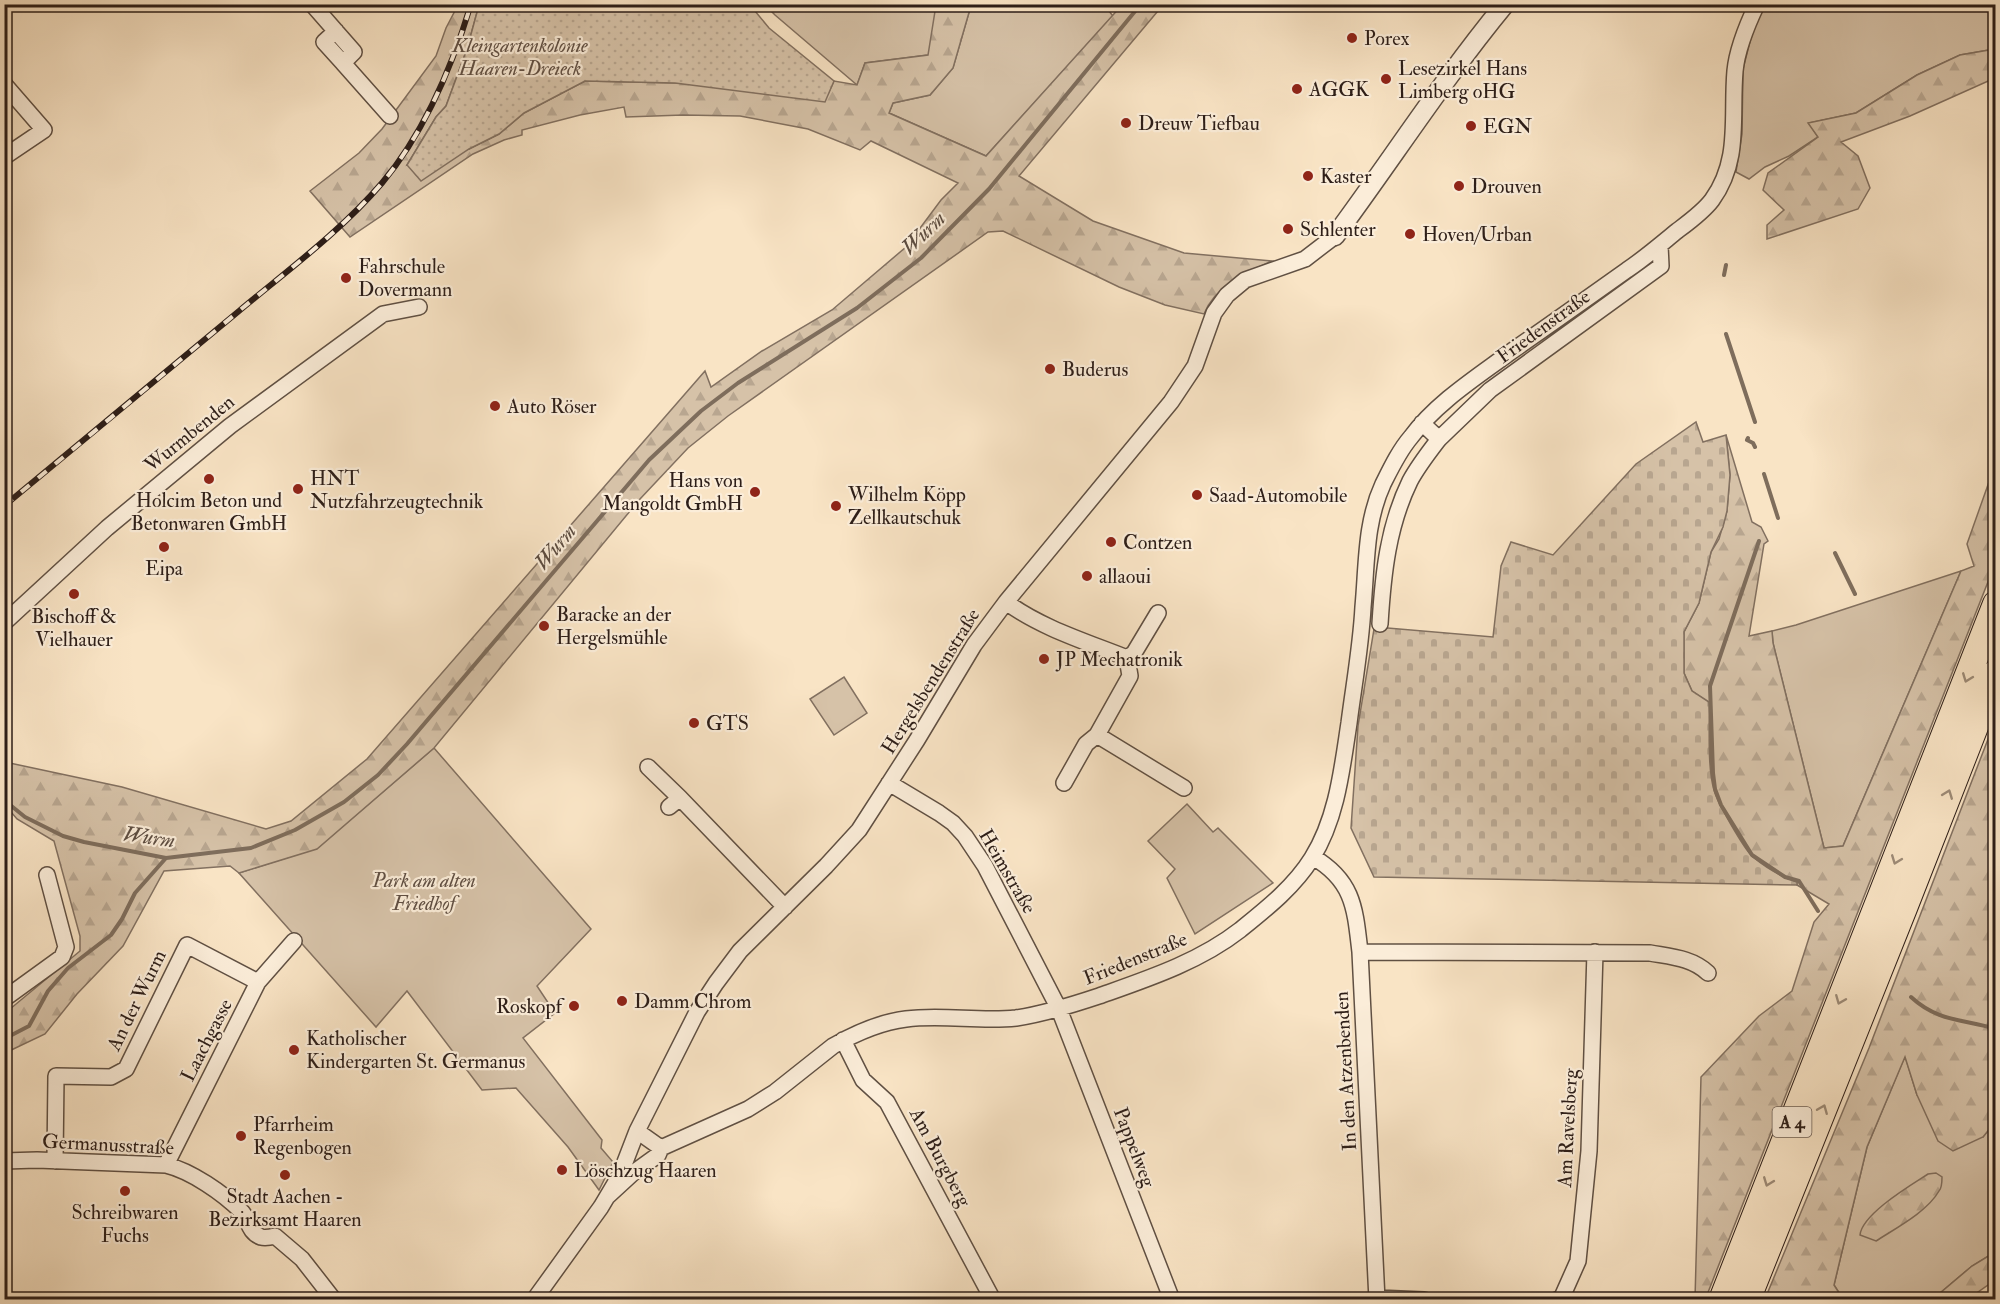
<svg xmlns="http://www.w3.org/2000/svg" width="2000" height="1304" font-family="'IM FELL Double Pica',serif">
	<defs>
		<pattern id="forest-firs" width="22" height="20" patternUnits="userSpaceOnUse" patternTransform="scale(1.5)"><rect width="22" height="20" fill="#d6c2a8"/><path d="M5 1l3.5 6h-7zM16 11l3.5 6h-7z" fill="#b8a690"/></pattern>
		<pattern id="cemetery-stones" width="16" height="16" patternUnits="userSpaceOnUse" patternTransform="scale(1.5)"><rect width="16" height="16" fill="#d6c2a8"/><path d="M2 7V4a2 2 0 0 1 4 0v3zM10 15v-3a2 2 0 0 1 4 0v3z" fill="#b8a690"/></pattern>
		<pattern id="garden-dots" width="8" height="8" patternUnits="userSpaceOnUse" patternTransform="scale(1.5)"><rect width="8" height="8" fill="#d6c2a8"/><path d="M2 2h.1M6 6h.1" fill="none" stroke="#b8a690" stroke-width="1.8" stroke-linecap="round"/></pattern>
	</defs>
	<rect width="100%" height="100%" fill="#f9e4c5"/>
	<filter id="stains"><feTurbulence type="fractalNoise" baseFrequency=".00333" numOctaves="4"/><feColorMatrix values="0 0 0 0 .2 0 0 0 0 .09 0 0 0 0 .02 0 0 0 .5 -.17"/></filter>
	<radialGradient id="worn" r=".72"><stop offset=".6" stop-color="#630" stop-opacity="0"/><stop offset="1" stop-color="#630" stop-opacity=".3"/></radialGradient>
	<!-- green -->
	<path fill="#d6c2a8" stroke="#827060" stroke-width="1.5" d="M1103 4 1113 16 986 156 889 113 893 103 930 95 953 68 970 9 928 55 865 63 857 85 775 15 765 5Z
		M1764 5H1995V49L1960 55 1917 75 1856 113 1809 123 1818 137 1789 156 1765 167 1749 179 1736 172 1742 134 1743 69 1753 30Z
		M1961 571 1843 846 1824 848 1773 643 1772 631 1796 625Z
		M844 677 867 713 834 735 810 699Z
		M434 748 591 929 537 986 555 1013 523 1038 602 1140 601 1148 613 1162 599 1190 568 1147 516 1088 482 1090 407 991 376 1027 239 873 317 848Z
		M1187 804 1213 832 1218 828 1273 883 1195 934 1167 878 1175 869 1148 841Z
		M1905 1056 1917 1095 1983 1137 1995 1122V1252L1972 1266 1933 1299H1843L1834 1285 1867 1147Z"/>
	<!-- forest -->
	<path fill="url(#forest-firs)" stroke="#827060" stroke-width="1.5" d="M458 5H479L467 49 446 106 436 117 407 165 469 149 499 134 524 113 585 81 675 83 828 94 834 81 857 85 865 63 928 55 936 5 970 9 953 68 930 95 893 103 889 113 986 156 1122 5H1163L1019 176 1093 221 1184 253 1272 261C1245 273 1216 285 1204 314L1165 305 1119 287 1003 231 988 232 728 416 688 448 640 499 434 748 317 849 239 873 230 866 164 871 123 946 77 994 45 1034 5 1053 4 1014 80 951V936L54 841 17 819 5 805V762L122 787 266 829 291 821 367 759 705 371 711 387 762 351 832 310 906 247 941 200 958 183 871 141 860 150 808 129 740 116 683 115 626 117 624 107 580 115 522 130V135L504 140 473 154 350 237 310 191 359 153 382 129 436 56 446 28Z
		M1995 49V78L1910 116 1841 142 1858 156 1870 188 1858 209 1767 239V225L1784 210 1763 190 1768 173 1818 137 1808 123 1856 113 1917 75 1960 55Z
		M1726 435 1752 522 1761 527 1768 541 1764 544 1749 636 1772 631 1773 643 1824 848 1843 846 1961 571 1974 566 1967 544 1995 465V564L1705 1300 1695 1299 1701 1077 1759 1016 1792 991 1814 922 1829 904 1797 885V882L1786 878 1752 856 1720 806 1714 789 1711 774 1709 703 1692 691 1684 673V632L1699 603 1711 552 1719 539 1727 511 1730 475Z
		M1995 721V1122L1983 1137 1953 1151 1938 1141 1917 1095 1905 1057 1867 1147 1834 1285 1843 1299H1765L1869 1048Z
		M1936 1173 1942 1177C1942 1182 1942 1188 1939 1191 1927 1212 1896 1228 1876 1241L1860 1235C1862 1214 1911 1185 1928 1174Z
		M1995 1252V1280L1968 1299H1933L1972 1266Z"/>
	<!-- cemetery -->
	<path fill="url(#cemetery-stones)" stroke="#827060" stroke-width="1.5" d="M1696 422 1703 442 1726 435 1730 475 1727 511 1723 527 1711 552 1699 603 1684 632V673L1692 691 1709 702C1710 728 1707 766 1714 790 1717 802 1744 849 1753 857 1765 867 1782 877 1797 882V885L1374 877 1351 828 1358 726 1374 629 1376 627 1493 637 1501 566 1511 542 1553 555 1636 464Z"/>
	<!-- garden -->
	<path fill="url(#garden-dots)" stroke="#827060" stroke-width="1.5" d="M479 5H750L769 28 834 81 825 102 675 83 585 81 524 113 499 134 469 149 421 181 407 165 436 117 446 106 467 49Z"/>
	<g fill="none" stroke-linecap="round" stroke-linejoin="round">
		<!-- stream -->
		<path stroke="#7e6d5c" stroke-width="4" d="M1724 275 1726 265
			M1726 334 1755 422
			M1748 438 1747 440 1753 443 1755 447
			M1764 474 1778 518
			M1759 541 1710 686 1713 773 1715 789 1721 805 1752 855 1785 877 1799 881 1818 911
			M1835 553 1855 594
			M4 800 25 817 63 836 84 842 166 858 251 848 295 830 344 802 378 775 407 744 649 460 701 411 738 383 857 308 921 258 989 189 1141 4
			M1911 997C1938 1022 1963 1019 1996 1029
			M4 1039 29 1026 48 991 68 968 111 935 122 919 135 893 166 858"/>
		<!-- minor casing -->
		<g stroke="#605043" stroke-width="18">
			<path id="minor" d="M312 4 354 52 343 63 390 116
				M336 31 324 42 343 63
				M4 84 44 130 4 157
				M1422 423 1439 439 1490 390 1661 266 1660 245
				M1006 602C1041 628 1087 642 1127 658L1130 676 1097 735 1184 788
				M4 623 107 528 230 426 383 314 419 307
				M1380 624C1383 574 1388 526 1410 481 1418 466 1429 452 1439 439
				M1127 658 1134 653 1158 613
				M648 767 680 798 669 807
				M889 783 939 813 953 823 965 836 985 866 1059 1009 1172 1300
				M1064 783 1086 744 1097 735
				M680 798 785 907
				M1313 857C1354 881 1355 909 1360 952L1377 1300
				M1360 952 1650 953C1672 957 1692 958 1708 973
				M4 999 62 957 66 947 47 875
				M843 1040 863 1080 887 1102 993 1300
				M637 1131 661 1148
				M4 1161 37 1160 166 1165C191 1171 223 1193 242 1212 249 1220 248 1232 261 1237 265 1238 271 1237 275 1236L302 1259 334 1300
				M55 1161 56 1076 111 1077 126 1069 187 945 258 982
				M166 1165 258 982 294 941
				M608 1196 633 1173 658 1155 661 1148 748 1109 775 1092 833 1046C854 1034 881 1022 906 1019 942 1014 979 1022 1016 1018 1044 1014 1072 1005 1099 996 1147 979 1199 962 1240 930 1266 909 1294 887 1312 858 1337 818 1342 769 1349 723 1354 684 1361 646 1363 607 1367 564 1365 523 1383 484 1391 468 1399 451 1411 437 1437 402 1477 377 1512 351 1551 324 1589 297 1627 270 1645 258 1661 244 1677 231 1689 222 1703 212 1712 200 1741 160 1731 117 1735 71 1737 49 1747 25 1757 4
				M1377 1298 1424 1300
				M534 1300 601 1207 620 1175 637 1131 697 1012 716 983 740 951 826 866 859 830 917 740 974 645 1006 602 1171 402 1195 366 1214 313 1227 295 1245 280 1305 259 1335 236
				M1557 1300 1562 1297 1578 1261 1589 1151 1595 952"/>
		</g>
		<!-- tertiary casing -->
		<g stroke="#605043" stroke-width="21">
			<path id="tertiary" d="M1335 236C1392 159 1444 78 1505 4"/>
		</g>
		<!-- motorway casing -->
		<g stroke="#2d1e18" stroke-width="28">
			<path id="motorway" d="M1722 1300 1996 604
				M1747 1300 1904 908 1996 673"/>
		</g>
		<!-- minor -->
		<use href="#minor" stroke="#fbedd9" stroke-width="15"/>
		<!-- tertiary -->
		<use href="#tertiary" stroke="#fbedd9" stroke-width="18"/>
		<!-- motorway -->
		<use href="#motorway" stroke="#f9e4c5" stroke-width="26"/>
		<!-- rail casing -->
		<g stroke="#2d1e18" stroke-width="6">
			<path id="rail" d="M4 506C83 441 161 376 239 311 288 270 341 231 382 183 424 133 452 67 471 4"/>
		</g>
		<!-- rail -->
		<use href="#rail" stroke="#fbedd9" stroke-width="4" stroke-dasharray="11" stroke-linecap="butt"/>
	</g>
	<!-- one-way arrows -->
	<defs><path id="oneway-chevron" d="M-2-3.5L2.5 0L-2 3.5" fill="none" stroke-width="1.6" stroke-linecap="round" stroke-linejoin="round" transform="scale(1.5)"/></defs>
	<g stroke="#9d8b77">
		<use href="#oneway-chevron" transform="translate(1967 678) rotate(111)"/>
		<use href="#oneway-chevron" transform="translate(1948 794) rotate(-69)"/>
		<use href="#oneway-chevron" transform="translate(1896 860) rotate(111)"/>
		<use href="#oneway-chevron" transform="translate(1840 1000) rotate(112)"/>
		<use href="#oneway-chevron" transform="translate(1823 1109) rotate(-68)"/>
		<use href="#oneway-chevron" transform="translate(1768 1182) rotate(111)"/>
	</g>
	<!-- markers -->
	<g fill="#8f2418" stroke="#fbedd9" stroke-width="2">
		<circle cx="1352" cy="38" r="6"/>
		<circle cx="1386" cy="79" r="6"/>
		<circle cx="1297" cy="89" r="6"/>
		<circle cx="1126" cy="123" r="6"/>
		<circle cx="1471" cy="126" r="6"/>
		<circle cx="1308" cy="176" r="6"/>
		<circle cx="1459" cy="186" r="6"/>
		<circle cx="1288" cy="229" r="6"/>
		<circle cx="1410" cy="234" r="6"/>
		<circle cx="346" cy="278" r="6"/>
		<circle cx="1050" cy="369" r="6"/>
		<circle cx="495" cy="406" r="6"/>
		<circle cx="209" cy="479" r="6"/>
		<circle cx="298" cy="489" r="6"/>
		<circle cx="755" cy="492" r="6"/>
		<circle cx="1197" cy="495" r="6"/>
		<circle cx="836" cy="506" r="6"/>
		<circle cx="1111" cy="542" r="6"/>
		<circle cx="164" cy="547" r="6"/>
		<circle cx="1087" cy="576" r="6"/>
		<circle cx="74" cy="594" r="6"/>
		<circle cx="544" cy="626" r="6"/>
		<circle cx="1044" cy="659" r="6"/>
		<circle cx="694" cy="723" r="6"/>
		<circle cx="622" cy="1001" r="6"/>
		<circle cx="574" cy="1006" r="6"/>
		<circle cx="294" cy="1050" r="6"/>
		<circle cx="241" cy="1136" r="6"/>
		<circle cx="562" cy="1170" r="6"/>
		<circle cx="285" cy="1175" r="6"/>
		<circle cx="125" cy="1191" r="6"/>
	</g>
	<g text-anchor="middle" stroke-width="4.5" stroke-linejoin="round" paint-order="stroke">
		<!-- shield labels -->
		<rect fill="#fbedd9" stroke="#6b5c52" stroke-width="1.5" x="1772.5" y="1107" width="39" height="30" rx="4.5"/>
		<g font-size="18" font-weight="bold" fill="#2d1e18">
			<text x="1792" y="1128">A 4</text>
		</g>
		<!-- poi labels -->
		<g font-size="20" fill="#2d1e18" stroke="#fbedd9" text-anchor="start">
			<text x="1364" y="45">Porex</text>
			<text x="1398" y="75">Lesezirkel Hans<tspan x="1398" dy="23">Limberg oHG</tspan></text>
			<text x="1309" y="96">AGGK</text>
			<text x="1138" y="130">Dreuw Tiefbau</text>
			<text x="1483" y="133">EGN</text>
			<text x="1320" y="183">Kaster</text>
			<text x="1471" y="193">Drouven</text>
			<text x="1300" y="236">Schlenter</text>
			<text x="1422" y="241">Hoven/Urban</text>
			<text x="358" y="273">Fahrschule<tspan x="358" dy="23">Dovermann</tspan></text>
			<text x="1062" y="376">Buderus</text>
			<text x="507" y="413">Auto Röser</text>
			<text x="310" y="485">HNT<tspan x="310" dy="23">Nutzfahrzeugtechnik</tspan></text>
			<text x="743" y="487" text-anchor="end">Hans von<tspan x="743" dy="23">Mangoldt GmbH</tspan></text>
			<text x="848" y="501">Wilhelm Köpp<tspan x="848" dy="23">Zellkautschuk</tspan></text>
			<text x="1209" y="502">Saad-Automobile</text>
			<text x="209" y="507" text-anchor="middle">Holcim Beton und<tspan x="209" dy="23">Betonwaren GmbH</tspan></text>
			<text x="1123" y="549">Contzen</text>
			<text x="164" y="575" text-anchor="middle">Eipa</text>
			<text x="1099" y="583">allaoui</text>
			<text x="556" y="621">Baracke an der<tspan x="556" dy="23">Hergelsmühle</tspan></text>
			<text x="74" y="623" text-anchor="middle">Bischoff &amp;<tspan x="74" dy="23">Vielhauer</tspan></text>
			<text x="1056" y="666">JP Mechatronik</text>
			<text x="706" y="730">GTS</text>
			<text x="634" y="1008">Damm Chrom</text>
			<text x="562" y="1013" text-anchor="end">Roskopf</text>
			<text x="306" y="1045">Katholischer<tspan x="306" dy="23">Kindergarten St. Germanus</tspan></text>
			<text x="253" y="1131">Pfarrheim<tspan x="253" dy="23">Regenbogen</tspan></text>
			<text x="574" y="1177">Löschzug Haaren</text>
			<text x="285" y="1203" text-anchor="middle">Stadt Aachen -<tspan x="285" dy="23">Bezirksamt Haaren</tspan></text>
			<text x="125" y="1219" text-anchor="middle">Schreibwaren<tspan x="125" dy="23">Fuchs</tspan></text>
		</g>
		<!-- park labels -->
		<g font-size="20" font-style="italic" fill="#604f43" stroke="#fbedd9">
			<text x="520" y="52">Kleingartenkolonie<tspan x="520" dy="23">Haaren-Dreieck</tspan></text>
			<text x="424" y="887">Park am alten<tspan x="424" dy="23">Friedhof</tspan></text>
		</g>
		<!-- street labels -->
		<g font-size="20" fill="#2d1e18" stroke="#fbedd9">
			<text transform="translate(1543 326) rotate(-36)" y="7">Friedenstraße</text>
			<text transform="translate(189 433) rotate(-39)" y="7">Wurmbenden</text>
			<text transform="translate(930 681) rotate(-58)" y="7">Hergelsbendenstraße</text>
			<text transform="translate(1008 871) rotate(60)" y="7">Heimstraße</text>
			<text transform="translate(1135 958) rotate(-22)" y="7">Friedenstraße</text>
			<text transform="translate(136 1000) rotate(-64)" y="7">An der Wurm</text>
			<text transform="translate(206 1040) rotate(-63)" y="7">Laachgasse</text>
			<text transform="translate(1345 1071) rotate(-93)" y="7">In den Atzenbenden</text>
			<text transform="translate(1567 1128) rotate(-87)" y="7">Am Ravelsberg</text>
			<text transform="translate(108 1144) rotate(3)" y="7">Germanusstraße</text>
			<text transform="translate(1135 1147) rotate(69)" y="7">Pappelweg</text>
			<text transform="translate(941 1157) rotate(62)" y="7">Am Burgberg</text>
		</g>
		<!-- water labels -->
		<g font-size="21" font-style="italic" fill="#5c4c40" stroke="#fbedd9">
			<text transform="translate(923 233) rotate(-44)" y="7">Wurm</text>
			<text transform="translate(555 547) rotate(-50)" y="7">Wurm</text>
			<text transform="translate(149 837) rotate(8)" y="7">Wurm</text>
		</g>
	</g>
	<!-- margin -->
	<rect width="2000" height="1304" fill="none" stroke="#f9e4c5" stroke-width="24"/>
	<rect x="6" y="6" width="1988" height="1292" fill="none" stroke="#2d1e18" stroke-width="3"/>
	<rect x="12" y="12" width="1976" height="1280" fill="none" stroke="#2d1e18" stroke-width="1.5"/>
	<rect width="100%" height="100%" filter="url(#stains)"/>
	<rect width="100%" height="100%" fill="url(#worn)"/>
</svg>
